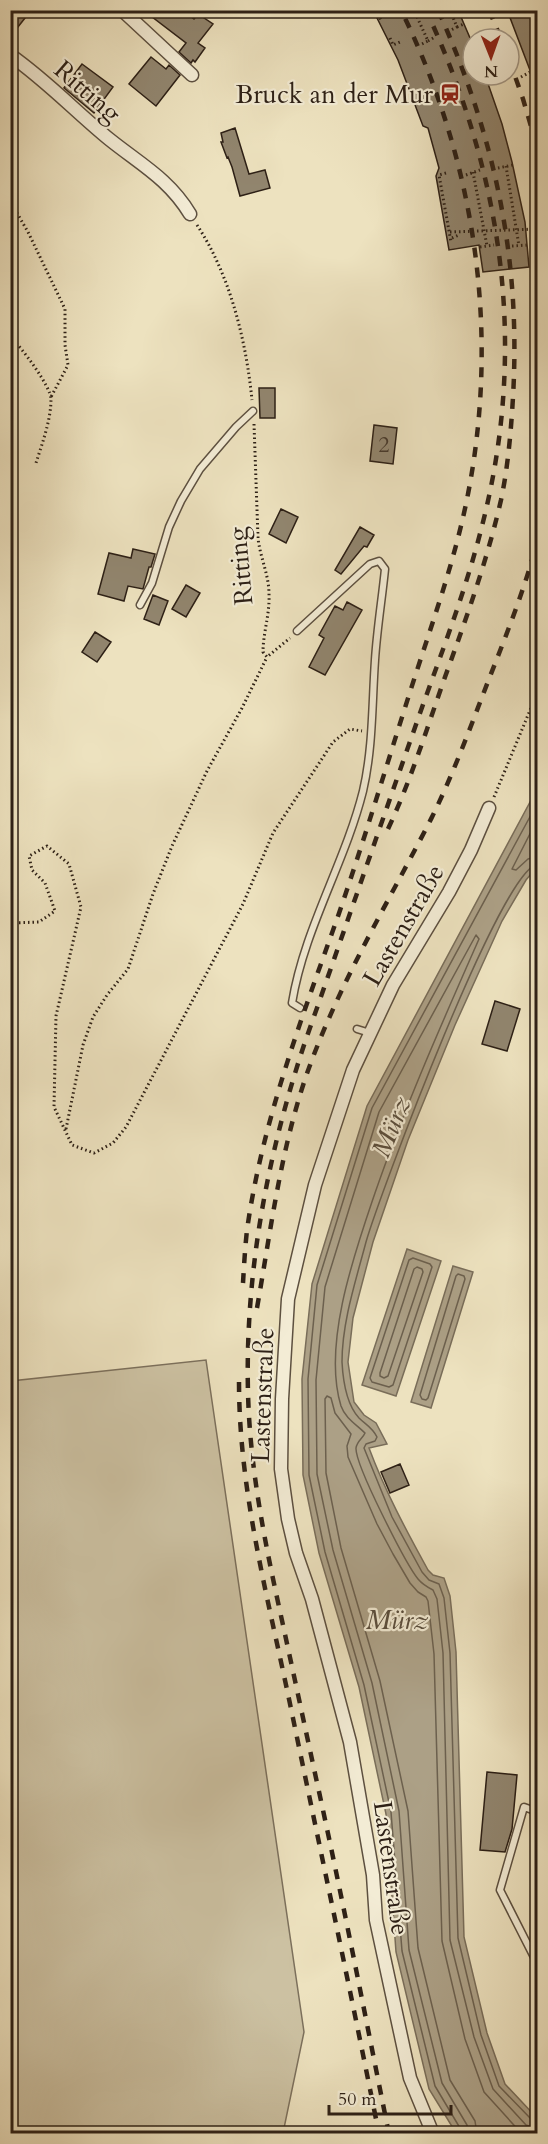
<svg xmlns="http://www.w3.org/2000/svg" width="548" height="2144" font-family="Cardo,serif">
	<rect width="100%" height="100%" fill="#ede2bf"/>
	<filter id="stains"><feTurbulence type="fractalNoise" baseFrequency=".00333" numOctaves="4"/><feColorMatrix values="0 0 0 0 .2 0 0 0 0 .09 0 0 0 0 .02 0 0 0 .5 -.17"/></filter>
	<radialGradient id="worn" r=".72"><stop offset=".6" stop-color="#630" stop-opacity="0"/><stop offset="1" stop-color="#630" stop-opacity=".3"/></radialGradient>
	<!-- green -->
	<path fill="#ccc1a2" stroke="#7c705c" stroke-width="1.5" d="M206 1360 304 2032 283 2133H11V1381Z"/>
	<!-- water -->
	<path fill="#aca086" stroke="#796d59" stroke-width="1.5" d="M537 789V867L526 880 502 921 455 1025 408 1140 373 1242 353 1318 348 1362 354 1402 364 1415 376 1423 387 1444 369 1448C385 1491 406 1530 428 1570L433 1575 444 1578 450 1596 456 1652 464 1937 487 2033 505 2084 537 2118V2133H456L429 2089 396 1952 386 1814 359 1687 319 1553 303 1475 302 1379 312 1284 367 1106Z
		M407 1249 441 1261 396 1396 362 1385Z
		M453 1266 473 1272 431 1408 411 1402Z"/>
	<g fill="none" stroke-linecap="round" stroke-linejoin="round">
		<!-- shore -->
		<path stroke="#6c604e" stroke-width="1.5" d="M538 818 512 869 516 870 528 859 538 856
			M538 864C502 867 380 1194 366 1242 356 1280 342 1322 342 1362 343 1381 346 1404 359 1418 366 1425 372 1427 377 1437L375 1441 366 1444 364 1448 392 1517 422 1572 429 1580 439 1584 444 1598 450 1653 458 1938 481 2035 499 2086 531 2119 538 2121
			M413 1258 430 1264 432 1267 393 1385 389 1387 372 1382 370 1378 409 1260Z
			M417 1267 422 1269 423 1272 388 1376 384 1378 380 1376V1373L414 1269Z
			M458 1274 464 1276 465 1279 428 1398 426 1400 422 1399 420 1395 456 1276Z
			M461 2134 460 2128 435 2086 402 1951 391 1812 364 1685 325 1552 309 1475 308 1379 317 1285 372 1108 538 802
			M468 2134 467 2125 442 2083 409 1950 399 1811 372 1683 333 1550 317 1474 316 1380 325 1287 379 1112 476 935 479 939C442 1023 405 1106 375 1193 355 1252 322 1344 341 1406 345 1418 357 1425 365 1433 363 1438 357 1441 356 1448 355 1465 406 1564 418 1579 423 1585 427 1587 433 1590L437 1599 443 1653 450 1940 474 2037 493 2089 526 2125 538 2129
			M477 2134 475 2121 450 2080 418 1948 408 1811 380 1681 341 1548 326 1473 325 1399 327 1396 331 1398 335 1413 351 1434 347 1446 348 1457 377 1524 393 1554 410 1583 418 1592 426 1597 428 1601 434 1654 442 1941 465 2039 484 2092 522 2134"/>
	</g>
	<!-- building -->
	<path fill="#91856e" stroke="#2d2016" stroke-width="1.5" d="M10 10H16L25 18 10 37Z
		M143 10H182L194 19 198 14 213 24 198 43 205 48 195 62 193 60 191 63 179 52 186 43Z
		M373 10H458L473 45V75H485L502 124 512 162 525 222 529 267 483 272 479 245 449 250 436 176 439 168 428 128 423 126 398 60Z
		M518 10H537V85L536 86 509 15Z
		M151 57 166 69 169 65 180 75 156 106 129 84Z
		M82 64 113 87 94 113 64 88Z
		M235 128 249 174 265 170 270 188 240 196 232 167 228 157 227 158 221 142H223L221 133Z
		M259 388H275V418H260Z
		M374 425 397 428 393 464 370 461Z
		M281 509 298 517 286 543 269 534Z
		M360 527 374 535 367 547 364 546 341 574 335 570Z
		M133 549 155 554 151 567H149L143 589 128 586 124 601 98 594 109 553 131 558Z
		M186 585 200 593 186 617 172 609Z
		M153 595 168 601 159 625 144 619Z
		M347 602 362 610 325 675 309 667 324 638 319 635 335 606 343 610Z
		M95 632 111 642 97 662 82 652Z
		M495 1001 520 1009 507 1051 482 1044Z
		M400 1464 409 1485 390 1493 381 1472Z
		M487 1772 517 1775 512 1829 505 1852 480 1850Z"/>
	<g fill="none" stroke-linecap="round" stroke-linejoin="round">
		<!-- service casing -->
		<g stroke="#5d5040" stroke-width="9">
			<path id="service" d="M140 605 152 583 169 527 181 501 200 469 236 427 253 411
				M297 631 370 564 379 561 385 569C382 599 377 629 375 660 372 703 373 748 363 791 345 863 304 929 292 1003L300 1008
				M357 1029 370 1033
				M538 1812 524 1807 500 1890 538 1965"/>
		</g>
		<!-- minor casing -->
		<g stroke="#5d5040" stroke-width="15">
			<path id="minor" d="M122 10 192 75
				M10 55C46 80 76 112 109 139 140 164 169 179 190 214
				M433 2134 410 2078 376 1920 373 1875 350 1742 312 1599 296 1553 288 1519 281 1469 282 1399 288 1299 315 1185 353 1070 393 985 449 892 471 850 489 808"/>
		</g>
		<!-- path -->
		<path stroke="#2d2016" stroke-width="3" stroke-dasharray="1.5 3" stroke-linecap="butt" d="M376 10 381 20
			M450 10 457 27 451 30
			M495 13 500 10
			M417 17 428 41 422 44
			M457 27 464 24
			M390 38 393 45 400 42
			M428 41 435 37
			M521 77 530 72
			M506 166 519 246
			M498 168 513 165
			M473 172 487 246
			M446 173 439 175 451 242
			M466 175 480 170
			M10 201 28 232 65 309V345L68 365 51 397
			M197 225C230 275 246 340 252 400
			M452 238 459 235
			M512 246 528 245
			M480 247 494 245
			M10 337C21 346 51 387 51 399 51 420 42 444 36 463
			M254 424 258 538C260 557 269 575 269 594 270 614 263 633 263 652L267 657 290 638
			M494 797 538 691
			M10 923 39 922 55 911 45 883 32 870 29 856 47 846 69 864 81 907 56 1016 54 1107 72 1145 94 1153 113 1143 126 1127 243 904 273 833 333 742 350 729 362 731
			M66 1129 83 1045 93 1017 107 995 128 969 153 894 172 846 207 771 242 708 267 657"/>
		<!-- service -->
		<use href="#service" stroke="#f3ecd5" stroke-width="6"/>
		<!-- minor -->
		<use href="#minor" stroke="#f3ecd5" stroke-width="12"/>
		<!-- rail -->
		<path stroke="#2d2016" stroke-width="4.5" stroke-dasharray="10 10" stroke-linecap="butt" d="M489 10 501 39
			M509 59 523 99 538 150
			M388 829C411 780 427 728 445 677 466 619 487 561 501 500 508 467 511 431 513 397 521 258 495 137 438 10
			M243 1283C244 1266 245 1248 247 1230 262 1123 301 1020 337 919 363 844 386 767 410 692 431 626 455 561 468 494 500 330 475 160 401 10
			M257 1308C272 1223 282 1138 313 1057 344 976 388 902 428 825 452 778 470 728 489 679 507 633 526 586 538 538
			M239 1382C239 1490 267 1594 289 1699 319 1844 350 1988 379 2134
			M389 2134C365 2015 342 1896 316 1778 305 1727 294 1676 283 1625 266 1548 250 1472 248 1393 245 1273 267 1156 305 1042 341 940 376 838 412 736 436 666 464 598 482 526 528 347 503 176 426 10"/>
		<!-- path-bridge -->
		<path stroke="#2d2016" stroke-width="3" stroke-dasharray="1.5 3" stroke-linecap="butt" d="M450 232 538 229"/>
	</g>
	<!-- icons -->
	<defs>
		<g id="station-bare" transform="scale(1.62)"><path d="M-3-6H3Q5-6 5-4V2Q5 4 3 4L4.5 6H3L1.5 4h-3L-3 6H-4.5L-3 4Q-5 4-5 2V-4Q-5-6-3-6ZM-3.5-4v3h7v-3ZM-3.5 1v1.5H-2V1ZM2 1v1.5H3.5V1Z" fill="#8f2418" stroke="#f3ecd5" stroke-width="2.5" paint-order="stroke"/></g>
	</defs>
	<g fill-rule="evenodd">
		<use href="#station-bare" x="450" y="94"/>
	</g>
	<g text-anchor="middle" stroke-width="4.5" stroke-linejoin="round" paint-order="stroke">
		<!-- number labels -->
		<g font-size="22" fill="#46392c">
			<text x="384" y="452">2</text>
		</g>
		<!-- street labels -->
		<g font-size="26" fill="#2d2016" stroke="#f3ecd5">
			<text transform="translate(88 91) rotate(41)" y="9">Ritting</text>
			<text transform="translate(240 566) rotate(-95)" y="9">Ritting</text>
			<text transform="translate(403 925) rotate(-60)" y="9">Lastenstraße</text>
			<text transform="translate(262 1395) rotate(-88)" y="9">Lastenstraße</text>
			<text transform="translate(392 1868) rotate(82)" y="9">Lastenstraße</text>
		</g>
		<!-- poi labels -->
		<g font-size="26" fill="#2d2016" stroke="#f3ecd5" text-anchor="end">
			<text x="433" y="103">Bruck an der Mur</text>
		</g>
		<!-- water labels -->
		<g font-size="27" font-style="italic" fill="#594d3d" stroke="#f3ecd5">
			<text transform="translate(391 1127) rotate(-68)" y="9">Mürz</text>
			<text x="397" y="1629">Mürz</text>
		</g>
	</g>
	<!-- margin -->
	<rect width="548" height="2144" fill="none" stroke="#ede2bf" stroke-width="36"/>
	<rect x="12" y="12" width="524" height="2120" fill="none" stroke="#2d2016" stroke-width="3"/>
	<rect x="18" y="18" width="512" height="2108" fill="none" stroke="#2d2016" stroke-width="1.5"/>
	<!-- north arrow -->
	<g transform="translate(491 57) rotate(179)"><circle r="28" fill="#f3ecd5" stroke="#a49a89" stroke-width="1.5"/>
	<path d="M0-4.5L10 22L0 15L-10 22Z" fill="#8f2418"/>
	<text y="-9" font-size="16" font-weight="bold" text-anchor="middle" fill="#2d2016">N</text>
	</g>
	<!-- scale -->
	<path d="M329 2105v9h122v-9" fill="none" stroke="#2d2016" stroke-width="3"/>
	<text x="338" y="2105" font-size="18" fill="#2d2016" stroke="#f3ecd5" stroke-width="4.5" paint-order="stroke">50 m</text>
	<rect width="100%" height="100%" filter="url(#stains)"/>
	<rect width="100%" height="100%" fill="url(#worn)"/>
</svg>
